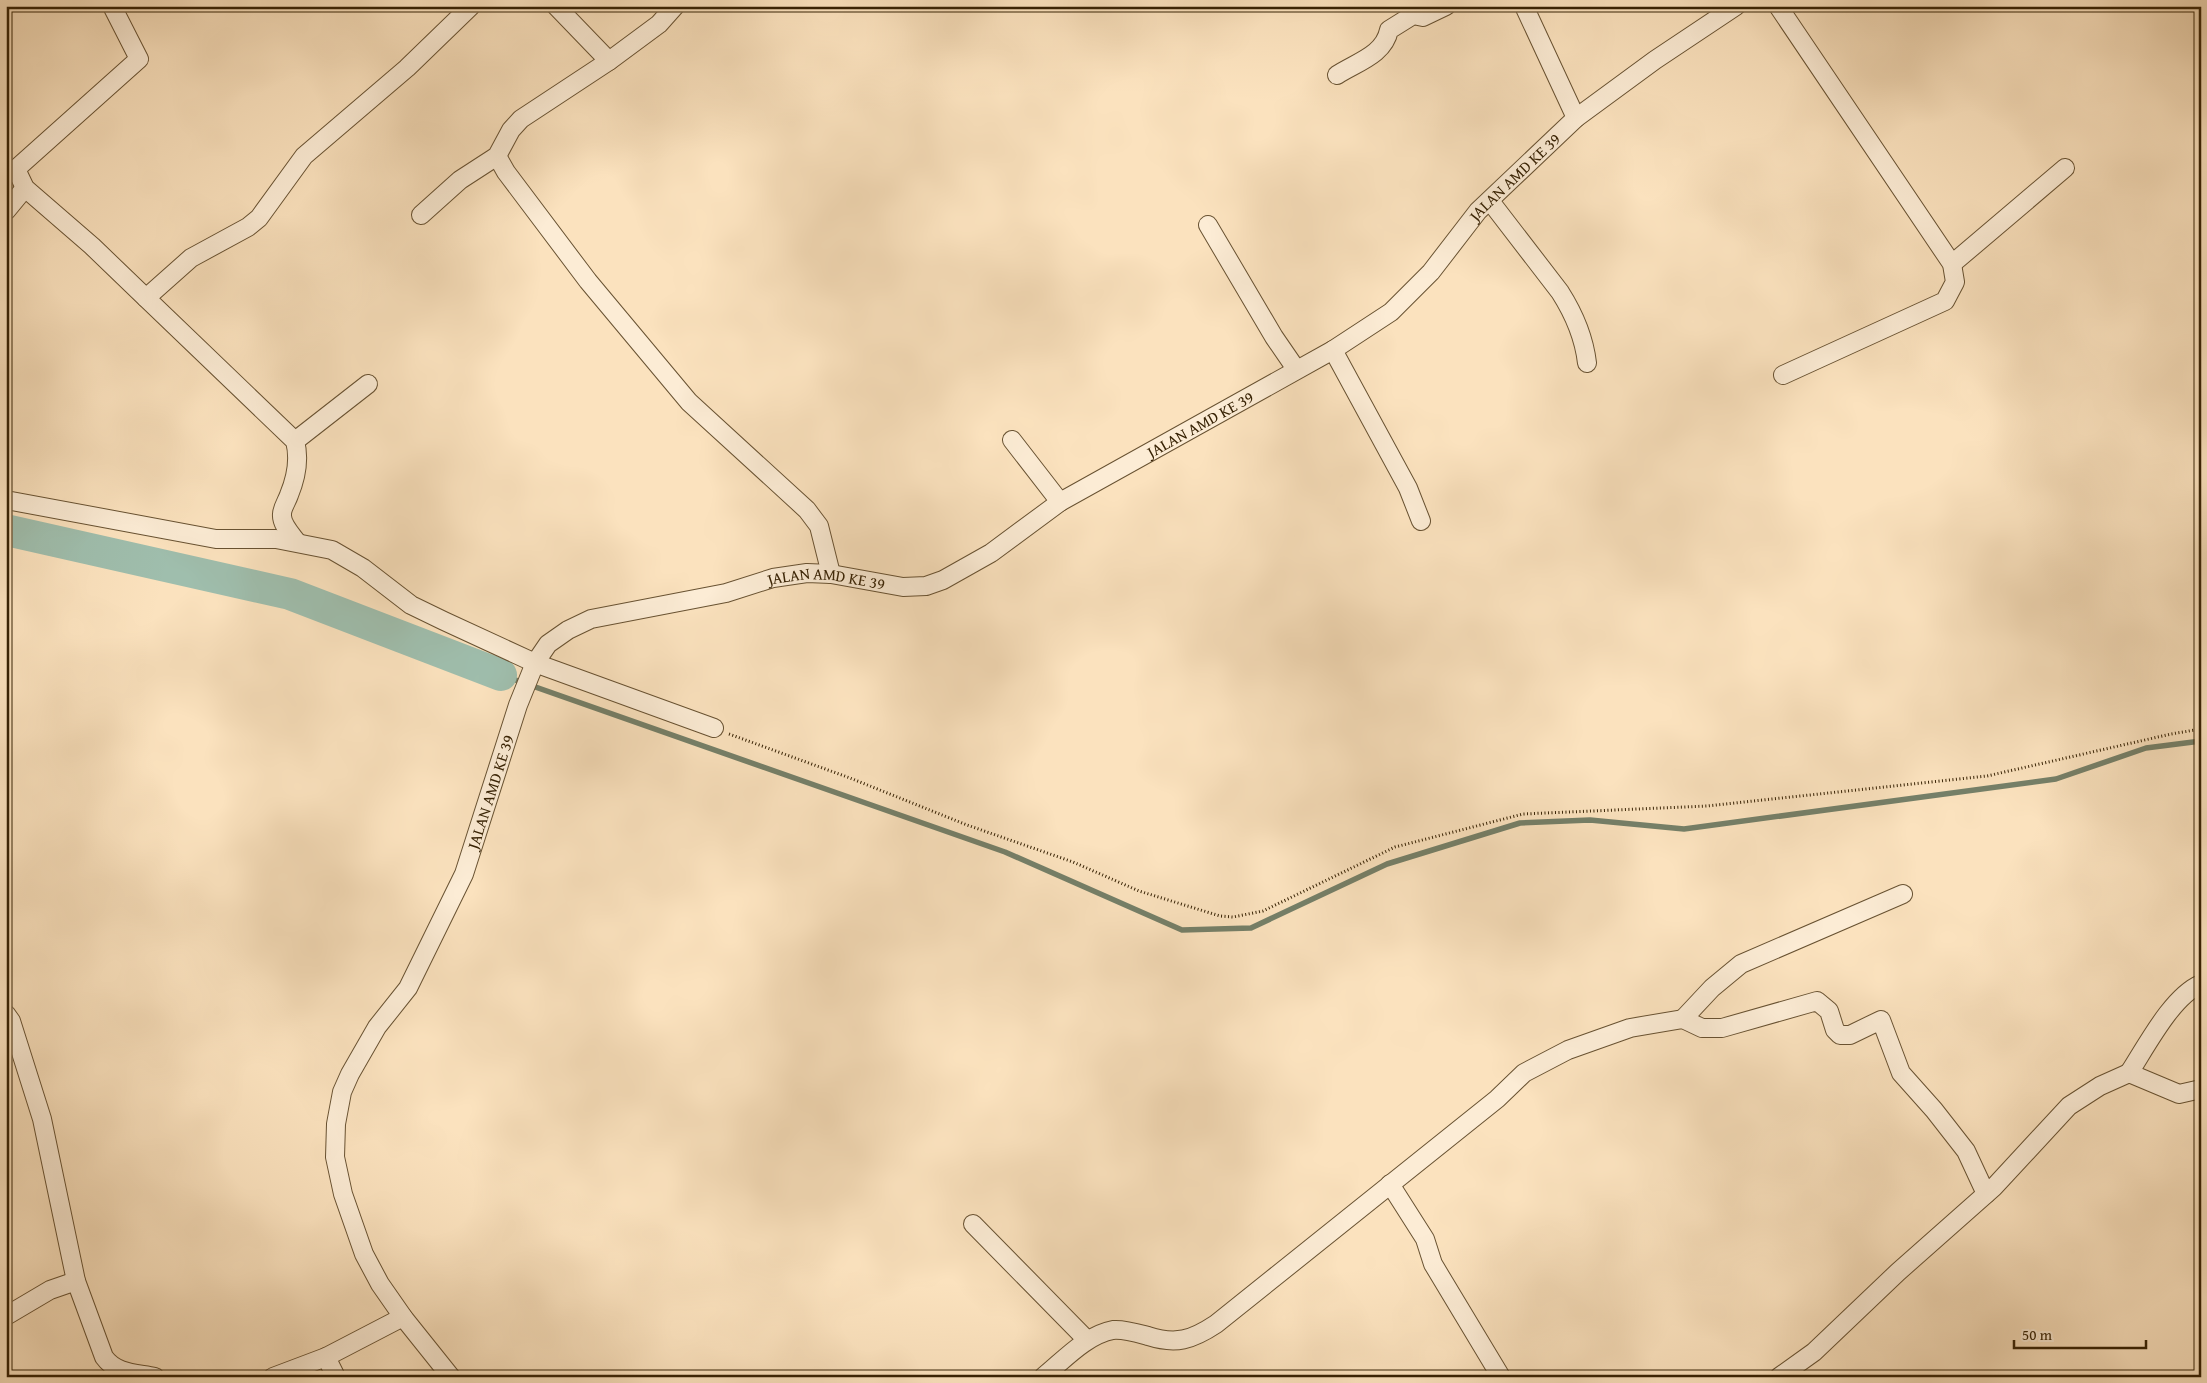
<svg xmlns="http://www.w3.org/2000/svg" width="2207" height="1383" font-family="'Gentium Book Plus',serif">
	<rect width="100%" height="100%" fill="#fbe2be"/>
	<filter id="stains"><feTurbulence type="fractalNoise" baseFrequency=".004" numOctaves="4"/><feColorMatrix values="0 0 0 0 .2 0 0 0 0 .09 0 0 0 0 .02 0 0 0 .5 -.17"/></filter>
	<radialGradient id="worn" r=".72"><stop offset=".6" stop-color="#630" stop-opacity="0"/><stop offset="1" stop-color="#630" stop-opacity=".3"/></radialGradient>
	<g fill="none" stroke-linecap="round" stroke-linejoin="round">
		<!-- stream -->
		<path stroke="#758069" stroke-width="5.5" d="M501 675 1005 852 1182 930 1251 928 1387 864 1520 823 1590 820 1684 829 2056 779 2146 748 2201 741"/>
		<!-- river -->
		<path stroke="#9fbead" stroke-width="32" d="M6 530 290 594 501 675"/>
		<!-- minor casing -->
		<g stroke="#685232" stroke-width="20">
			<g id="minor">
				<path d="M112 6 139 59 16 169 25 188 92 246 146 298"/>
				<path d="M1524 6 1576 118"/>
				<path d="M1778 6 1952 264 1955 282 1945 301 1783 375"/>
				<path d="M609 61 659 24 675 6"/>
				<path d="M1337 75C1357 62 1384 55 1389 30L1413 15 1423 17 1446 6"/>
				<path d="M497 156 506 172 588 281 689 402 807 510 819 526 831 574"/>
				<path d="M1490 201 1560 292C1574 314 1584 337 1587 363"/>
				<path d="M6 211 25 188"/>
				<path d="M421 215 460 180 497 156 511 130 521 119 609 61 556 6"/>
				<path d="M1208 225 1274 337 1296 369"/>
				<path d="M1952 264 2065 168"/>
				<path d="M1333 350 1408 488 1421 521"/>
				<path d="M1012 440 1060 502"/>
				<path d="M295 441 368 384"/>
				<path d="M6 500 216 539H276L332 550 363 568 411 605 444 621 535 663 714 728"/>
				<path d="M297 542C291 534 281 524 282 514 282 508 287 501 289 495 296 478 300 460 295 441L146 298 191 258 248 227 259 218 304 156 407 68 471 6"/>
				<path d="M6 1014 11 1021 42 1119 76 1281 104 1357C116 1374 136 1373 155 1377"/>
				<path d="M1683 1019 1712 988 1741 964 1903 894"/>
				<path d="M2129 1073C2146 1047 2172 996 2201 984"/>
				<path d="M1390 1184 1425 1239 1433 1264 1501 1377"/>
				<path d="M973 1224 1087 1340"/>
				<path d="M6 1316 50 1290 76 1281"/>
				<path d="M326 1357 336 1377"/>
				<path d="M273 1377 326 1357 403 1317"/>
				<path id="s1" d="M451 1377 403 1317 380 1284 364 1254 343 1194 335 1157 336 1124 342 1092 350 1074 377 1027 408 988 464 874 518 705 535 663 548 644 568 630 591 619 726 593 773 578 807 573 831 574 903 587 926 586 943 580 991 553 1060 502 1333 350 1391 312 1431 272 1478 211 1576 118 1655 60 1736 6"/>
				<path d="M1043 1377C1064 1360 1086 1335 1113 1330 1124 1329 1137 1333 1148 1336 1176 1345 1192 1340 1216 1324L1497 1099 1524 1073 1568 1050 1630 1028 1683 1019 1702 1028H1722L1817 1001 1829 1011 1835 1030 1840 1035H1850L1881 1020 1901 1073 1934 1110 1966 1151 1986 1194"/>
				<path d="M1779 1377 1814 1352 1898 1272 1994 1187 2069 1106 2100 1086 2129 1073 2179 1094 2201 1089"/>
			</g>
		</g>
		<!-- path -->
		<path stroke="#372204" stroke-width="3" stroke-dasharray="1 2.5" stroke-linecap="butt" d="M729 734 850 778 967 825 1073 862 1139 891 1220 916 1233 917 1263 911 1395 847 1523 814 1707 806 1987 776 2171 734 2201 729"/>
		<!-- minor -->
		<use href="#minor" stroke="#fcecd5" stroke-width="18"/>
	</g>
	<g text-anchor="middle" stroke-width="4" stroke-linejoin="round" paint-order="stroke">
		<!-- street labels -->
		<g font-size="16" fill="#372204" stroke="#fcecd5">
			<text dy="6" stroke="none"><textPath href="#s1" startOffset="1930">JALAN AMD KE 39</textPath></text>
			<text dy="6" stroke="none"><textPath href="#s1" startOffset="1525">JALAN AMD KE 39</textPath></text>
			<text dy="6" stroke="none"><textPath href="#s1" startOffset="1105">JALAN AMD KE 39</textPath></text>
			<text dy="6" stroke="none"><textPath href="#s1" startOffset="655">JALAN AMD KE 39</textPath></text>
		</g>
	</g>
	<!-- margin -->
	<rect width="2207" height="1383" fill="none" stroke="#fbe2be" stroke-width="25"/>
	<rect x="8" y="8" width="2192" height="1368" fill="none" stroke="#372204" stroke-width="2.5"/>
	<rect x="12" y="12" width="2182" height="1358" fill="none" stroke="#372204"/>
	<!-- scale -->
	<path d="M2014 1340v8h132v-8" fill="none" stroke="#372204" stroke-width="2.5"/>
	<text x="2022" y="1340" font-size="15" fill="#372204" stroke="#fcecd5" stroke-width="4" paint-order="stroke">50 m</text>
	<rect width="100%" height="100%" filter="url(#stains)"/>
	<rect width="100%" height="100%" fill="url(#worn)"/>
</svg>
